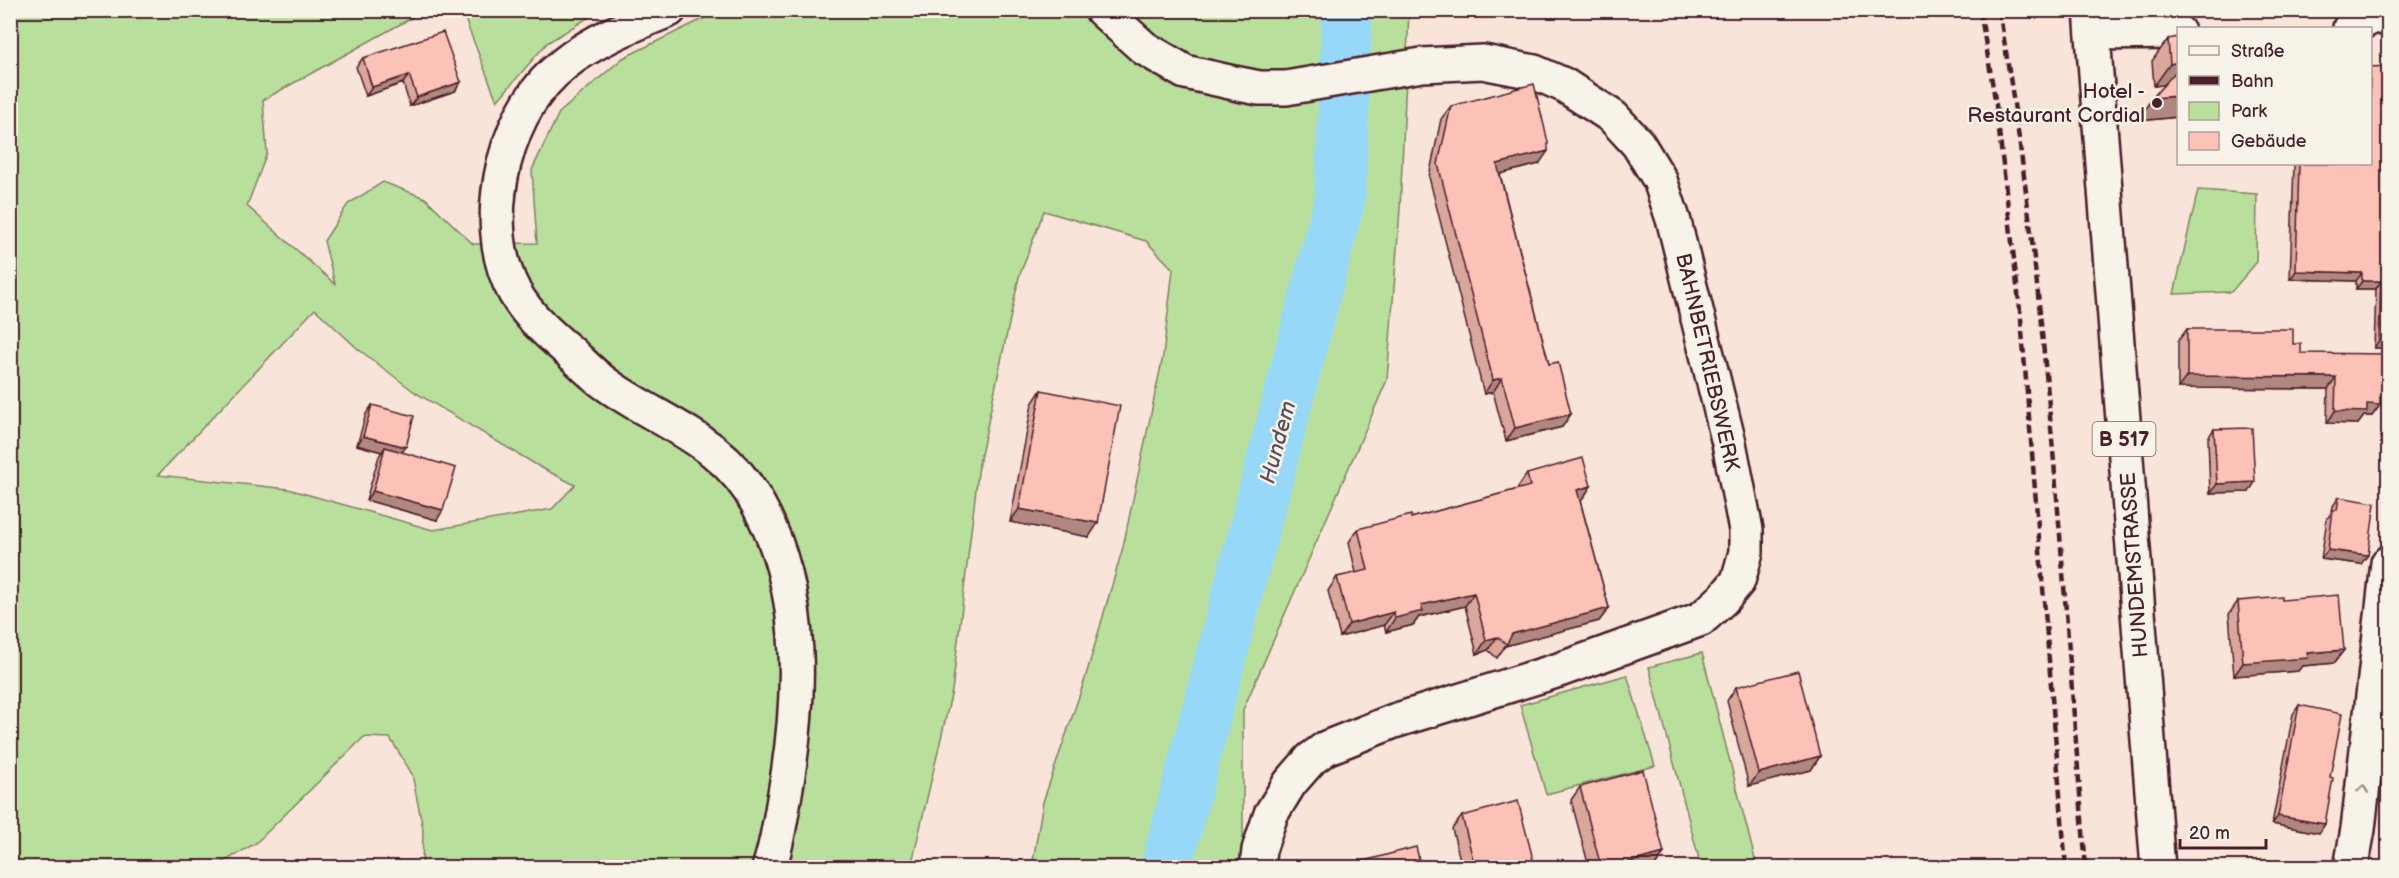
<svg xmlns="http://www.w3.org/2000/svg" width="2399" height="878" font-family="'Balsamiq Sans',sans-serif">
	<rect width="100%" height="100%" fill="#f9e4d9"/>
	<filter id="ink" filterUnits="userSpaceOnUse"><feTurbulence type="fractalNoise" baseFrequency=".0167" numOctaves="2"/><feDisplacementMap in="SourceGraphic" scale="12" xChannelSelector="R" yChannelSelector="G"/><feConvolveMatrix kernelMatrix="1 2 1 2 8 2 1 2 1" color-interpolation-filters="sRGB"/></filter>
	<g filter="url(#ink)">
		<!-- green -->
		<path fill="#b8e09c" stroke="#818064" stroke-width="1.5" fill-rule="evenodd" d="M10 11H424L263 100 267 153 247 206 335 284 324 241 348 204 383 182 425 198 473 244 537 243 532 170 559 113 623 58 719 11H1409L1400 209 1387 380 1243 710V867H1032L1043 802 1085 679 1123 547 1163 356 1173 269 1146 241 1044 211 1019 277 979 464 952 691 911 867H422L423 829 412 774 390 738 364 737 256 843 215 867H11ZM315 309 358 349 416 393 540 467 575 485 552 509 433 530 288 489 158 475Z
			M455 11H599L547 43 497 101 463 14Z
			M2198 190 2257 194 2256 263 2231 292 2174 294Z
			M1702 653 1757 867H1701L1649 667Z
			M1627 675 1655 766 1546 794 1520 705Z"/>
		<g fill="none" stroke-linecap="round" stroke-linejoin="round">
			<!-- river -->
			<path stroke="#97d8f9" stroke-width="51" d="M1166 868 1340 199 1347 10"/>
			<!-- minor casing -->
			<g stroke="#4a1f2b" stroke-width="38">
				<path id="minor" d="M1102 10 1144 48 1185 72 1234 83 1259 88H1286L1422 65 1483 62 1534 72 1564 85 1613 117 1638 144 1660 180 1674 222 1729 443 1746 530V552L1738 581 1723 599 1701 619 1559 670 1394 721 1326 748 1311 759 1290 783 1271 814 1259 850 1257 868
					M2350 28 2383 12 2388 20
					M2093 33 2178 32
					M2351 868 2358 829 2388 563"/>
			</g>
			<!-- major casing -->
			<g stroke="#4a1f2b" stroke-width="38">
				<path id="major" d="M669 10C585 44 529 68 504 163 494 205 493 254 515 293 528 316 550 335 570 352 582 363 593 375 606 384 663 425 723 438 759 506 807 594 801 704 784 799 780 822 777 845 769 868
					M2091 10 2158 868"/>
			</g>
			<!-- minor -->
			<use href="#minor" stroke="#f7f3e8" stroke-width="33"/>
			<!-- major -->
			<use href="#major" stroke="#f7f3e8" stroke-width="33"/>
			<!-- rail -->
			<path stroke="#4a1f2b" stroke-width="4.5" stroke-dasharray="9 4.5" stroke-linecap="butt" d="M1980 10 1996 105 2021 319 2066 868
				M1999 10C2048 293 2062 582 2086 868"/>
		</g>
		<!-- wall -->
		<path fill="#daa79d" stroke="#4a1f2b" stroke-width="1.5" d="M2168 39 2178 117 2137 121 2165 84 2154 86 2152 61Z
			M363 58 455 91 410 106 403 83 366 96 356 67Z
			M1451 106 1539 164 1500 174 1549 364 1571 414 1562 427 1506 441 1493 392 1484 394 1429 177 1441 119Z
			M2294 164H2370L2388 348H2374L2376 289H2356V281L2290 279Z
			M2187 329 2293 344 2301 353 2386 397 2372 416H2364L2358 424 2327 423 2328 389 2178 388V341Z
			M1041 390 1089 537 1010 522 1032 404Z
			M372 405 402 452 437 520 366 500 379 456 382 452 357 445 366 414Z
			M2214 429 2249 492 2210 493 2208 438Z
			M1527 474 1582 500H1580L1609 608 1599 621 1505 646 1497 658 1488 650 1477 654 1465 606 1419 617 1413 625 1386 632 1384 625 1340 637 1328 591 1337 577 1356 573 1349 542 1358 529 1411 518 1518 489V487Z
			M2339 497 2361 564 2321 559 2327 519 2332 512 2333 506Z
			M2238 601 2344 650 2334 663 2302 666 2298 671 2234 676 2229 614Z
			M1736 687 1820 756 1811 770 1749 786 1727 701Z
			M2299 705 2330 777 2325 824 2319 833 2272 824 2293 714Z
			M1580 787 1664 853 1655 866 1651 867H1589L1571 800Z
			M1462 816 1535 867H1462L1452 829Z"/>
		<!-- shaded-wall -->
		<path fill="#b18880" stroke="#4a1f2b" stroke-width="1.5" d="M2178 62V72L2170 84 2154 86 2170 64Z
			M409 75 403 83 366 96 372 87Z
			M461 82 455 91 410 106 417 97Z
			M2178 96V117L2137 121 2152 98Z
			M1548 151 1539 164 1488 177 1497 164Z
			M2296 271 2362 273 2356 281 2290 279Z
			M2362 281H2381L2376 289H2356Z
			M2379 340H2388V348H2374Z
			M2187 376 2336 377 2328 389 2178 388Z
			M1502 378 1493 392 1484 394 1493 380Z
			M2380 397H2386L2372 416H2364L2358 424 2327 423 2335 411 2367 404Z
			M1571 414 1562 427 1506 441 1515 428Z
			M363 436 406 447 399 456 385 447 382 452 357 445Z
			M2255 482 2249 492 2210 493 2217 484Z
			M1591 486 1582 500 1568 504 1577 490Z
			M373 491 443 510 437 520 366 500Z
			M1019 509 1098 523 1089 537 1010 522Z
			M2328 550 2368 555 2361 564 2321 559Z
			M1474 593 1465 606 1419 617 1413 625 1386 632 1395 618 1421 605Z
			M1609 608 1599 621 1505 646 1512 634Z
			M1394 612 1384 625 1340 637 1349 624Z
			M1497 637 1488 650 1477 654 1486 640Z
			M2344 650 2334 663 2302 666 2298 671 2234 676 2243 663 2307 653Z
			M1820 756 1811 770 1749 786 1759 773Z
			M2278 816 2325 824 2319 833 2272 824Z
			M1664 853 1655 866 1651 867H1610Z"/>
		<!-- building -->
		<path fill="#fdc2b7" stroke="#4a1f2b" stroke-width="1.5" d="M443 32 461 82 417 97 409 75 372 87 363 58Z
			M2178 37V62L2170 64 2168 39Z
			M2388 66V340H2379L2381 281H2362V273L2296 271 2299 164H2370V67Z
			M2178 69V96L2152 98Z
			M1534 84 1548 142V151L1497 164 1549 364 1558 362 1571 414 1515 428 1502 378 1493 380 1438 164 1451 106Z
			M2187 329H2293V344H2301V353L2387 354 2386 397H2380V405L2367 404V412L2335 411 2336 377 2187 376Z
			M1041 390 1120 406 1098 523 1019 509Z
			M372 405 414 416 406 447 363 436Z
			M2252 428 2255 482 2217 484 2214 429Z
			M385 447 456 468 443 510 373 491Z
			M1583 458 1591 486 1577 490 1609 608 1512 634 1507 644 1497 637 1486 640 1474 593 1421 605 1423 611 1395 618 1394 612 1349 624 1337 577 1368 570 1358 529 1411 515V518L1530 486 1527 474Z
			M2339 497 2375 503 2368 555 2328 550 2333 510H2337Z
			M2339 595 2344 650 2307 653 2308 658 2243 663 2238 601 2282 597V600Z
			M1798 671 1820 756 1759 773 1736 687Z
			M2299 705 2342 714 2330 777 2333 778 2325 824 2278 816Z
			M1643 770 1664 853 1610 867H1601L1580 787Z
			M1518 801 1535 867H1475L1462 816Z
			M1416 847 1421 867H1341Z"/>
		<!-- one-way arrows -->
		<defs><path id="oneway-chevron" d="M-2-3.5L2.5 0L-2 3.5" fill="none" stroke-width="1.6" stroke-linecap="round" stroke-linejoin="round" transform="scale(1.5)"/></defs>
		<use stroke="#a0898a" href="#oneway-chevron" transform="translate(2363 789) rotate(-83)"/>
	</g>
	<!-- markers -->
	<circle fill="#4a1f2b" stroke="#f7f3e8" stroke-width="2" cx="2157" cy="103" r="6"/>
	<g text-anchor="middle" stroke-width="5" stroke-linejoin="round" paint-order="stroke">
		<!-- shield labels -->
		<rect fill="#f7f3e8" stroke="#7e5f64" stroke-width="1.5" x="2092.5" y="422" width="63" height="34" rx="4.5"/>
		<g font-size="20" font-weight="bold" fill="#4a1f2b">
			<text x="2124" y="446">B 517</text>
		</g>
		<!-- poi labels -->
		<g font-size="21" fill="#4a1f2b" stroke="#f7f3e8" text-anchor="end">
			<text x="2145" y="98">Hotel -<tspan x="2145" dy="24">Restaurant Cordial</tspan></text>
		</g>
		<!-- street labels -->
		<g font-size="21" fill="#4a1f2b" stroke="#f7f3e8">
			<text transform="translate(1708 362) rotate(77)" y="7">BAHNBETRIEBSWERK</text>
			<text transform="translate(2134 565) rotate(-94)" y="7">HUNDEMSTRASSE</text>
		</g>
		<!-- water labels -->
		<g font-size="22" font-style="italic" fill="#5d4d5e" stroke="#f7f3e8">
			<text transform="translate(1277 442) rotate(-75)" y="8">Hundem</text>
		</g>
	</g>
	<!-- margin -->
	<rect width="2399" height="878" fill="none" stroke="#f7f3e8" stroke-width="36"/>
	<rect x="18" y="18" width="2363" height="842" fill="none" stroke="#4a1f2b" stroke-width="2" filter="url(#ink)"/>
	<!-- legend -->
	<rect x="2177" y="27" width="195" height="138" fill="#f7f3e8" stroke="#b29e9c" stroke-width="1.5"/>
	<rect x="2189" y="46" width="30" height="9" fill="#f7f3e8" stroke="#b29e9c" stroke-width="1.5"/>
	<text x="2231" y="57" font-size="18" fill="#4a1f2b">Straße</text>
	<rect x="2189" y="76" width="30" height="9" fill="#4a1f2b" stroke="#b29e9c" stroke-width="1.5"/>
	<text x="2231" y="87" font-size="18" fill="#4a1f2b">Bahn</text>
	<rect x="2189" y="102" width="30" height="18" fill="#b8e09c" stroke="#b29e9c" stroke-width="1.5"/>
	<text x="2231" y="117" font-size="18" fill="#4a1f2b">Park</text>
	<rect x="2189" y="132" width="30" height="18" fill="#fdc2b7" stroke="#b29e9c" stroke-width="1.5"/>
	<text x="2231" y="147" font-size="18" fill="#4a1f2b">Gebäude</text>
	<!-- scale -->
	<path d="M2180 839v9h86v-9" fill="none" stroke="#4a1f2b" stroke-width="3"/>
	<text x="2189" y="839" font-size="18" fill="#4a1f2b" stroke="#f7f3e8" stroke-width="4.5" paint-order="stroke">20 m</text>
</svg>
